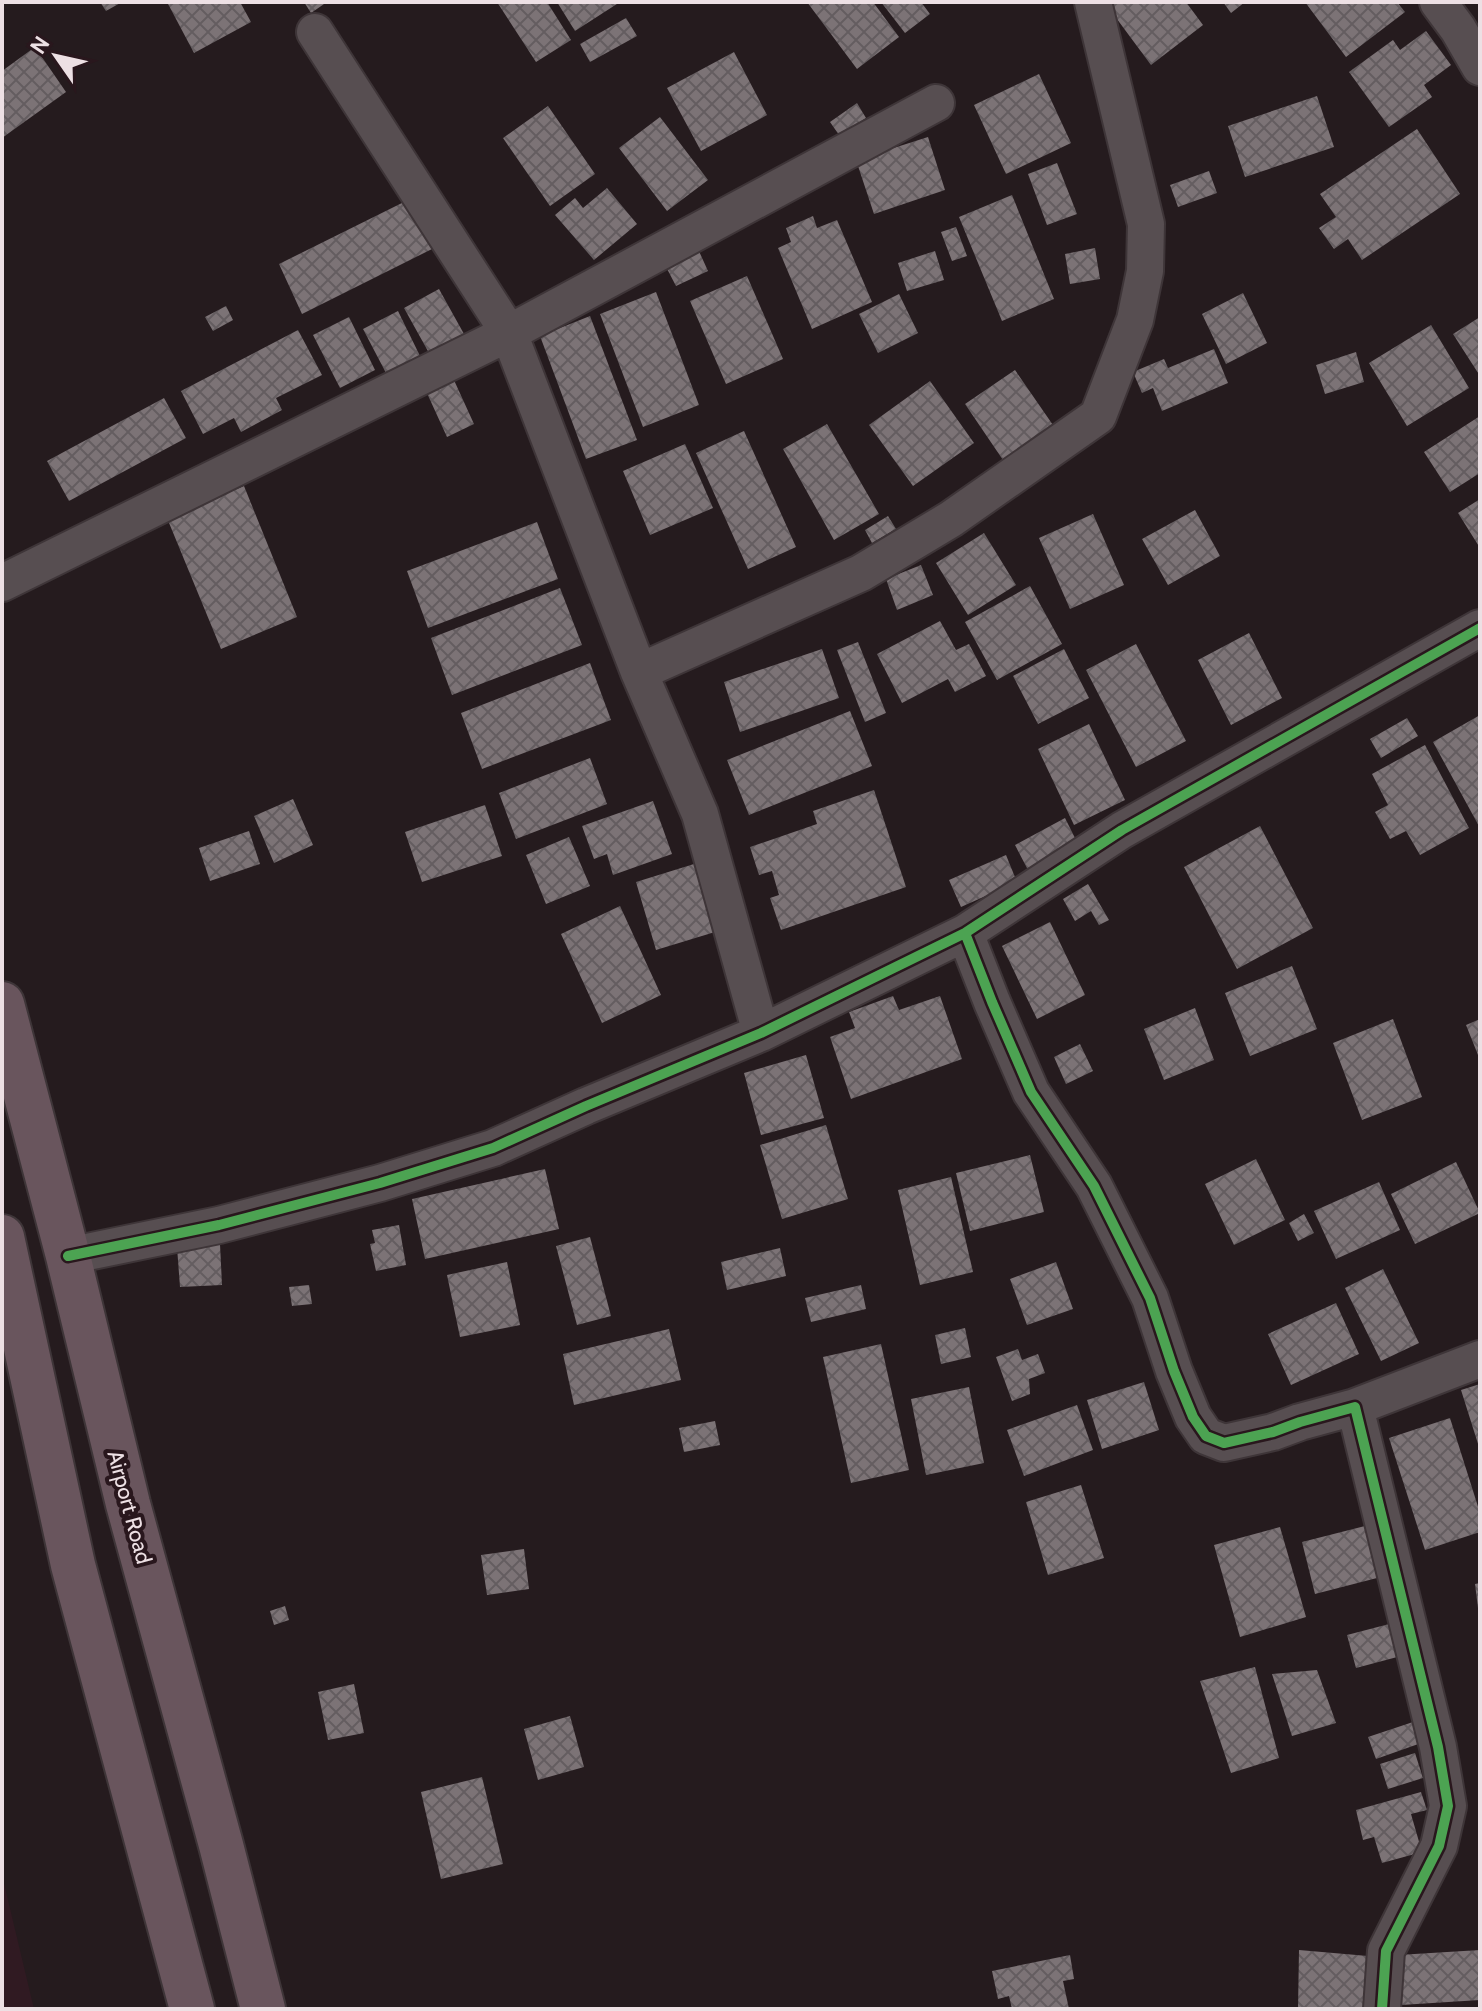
<svg xmlns="http://www.w3.org/2000/svg" width="1482" height="2011" font-family="Cabin,sans-serif">
	<defs>
		<pattern id="building-cross-hatch" width="8" height="8" patternUnits="userSpaceOnUse" patternTransform="scale(2)"><rect width="8" height="8" fill="#7c7376"/><path d="M0 0l8 8M0 8l8-8" fill="none" stroke="#645d60"/></pattern>
	</defs>
	<rect width="100%" height="100%" fill="#251b1e"/>
	<!-- built -->
	<path fill="#301a22" d="M2 1875 34 2009H2Z"/>
	<!-- building -->
	<path fill="url(#building-cross-hatch)" d="M100 2H122L106 11Z
		M167 2H240L251 22 194 53Z
		M304 2H327L311 13Z
		M497 2H547L571 40 536 62Z
		M557 2H620L575 31Z
		M807 2H873L899 37 857 69Z
		M881 2H921L930 14 905 33Z
		M1114 2H1186L1203 25 1151 65 1108 7Z
		M1223 2H1245L1231 13Z
		M1305 2H1397L1405 12 1346 57Z
		M626 18 637 36 590 62 580 44Z
		M1426 31 1451 65 1424 85 1432 97 1389 127 1349 72 1393 40 1400 50Z
		M35 47 66 92 2 138V71Z
		M734 52 767 115 701 151 667 88Z
		M1039 74 1071 143 1006 174 974 105Z
		M1317 96 1334 147 1245 177 1228 126Z
		M857 103 866 118 839 135 830 122Z
		M548 106 595 174 550 206 503 138Z
		M660 117 708 180 667 211 619 148Z
		M1417 129 1460 194 1362 260 1348 239 1334 249 1319 228 1336 217 1320 194Z
		M928 137 945 190 874 214 856 160Z
		M1057 163 1077 214 1047 225 1028 174Z
		M1209 171 1217 193 1178 207 1170 185Z
		M607 188 637 224 594 260 555 215 575 198 583 208Z
		M1012 195 1054 299 1002 321 959 217Z
		M410 199 434 248 302 314 279 264Z
		M813 216 817 228 837 220 872 302 812 329 778 248 791 242 786 228Z
		M956 227 967 256 952 261 941 232Z
		M1095 248 1100 279 1070 284 1065 254Z
		M698 249 708 271 676 286 665 265Z
		M935 251 944 280 907 291 898 263Z
		M747 276 783 359 726 384 690 301Z
		M439 289 464 334 429 353 404 308Z
		M656 292 699 405 643 427 600 314Z
		M1243 293 1267 343 1226 364 1202 314Z
		M899 294 918 333 878 353 859 314Z
		M226 306 233 320 213 331 205 317Z
		M398 311 420 356 386 373 363 329Z
		M590 316 637 440 586 459 540 336Z
		M349 317 375 370 340 388 313 335Z
		M1480 317V376L1453 334Z
		M1431 325 1469 388 1407 426 1369 363Z
		M298 330 322 375 276 398 282 410 241 432 234 418 203 434 181 391Z
		M1214 349 1228 383 1162 411 1153 388 1142 393 1133 372 1164 359 1168 368Z
		M1356 352 1364 382 1325 394 1316 365Z
		M1015 370 1055 428 1005 463 965 404Z
		M453 378 474 424 447 437 426 391Z
		M930 381 974 443 913 486 869 425Z
		M164 398 186 438 69 501 47 461Z
		M1480 416V473L1450 492 1424 452Z
		M827 424 879 514 834 540 783 449Z
		M744 431 796 547 748 569 696 453Z
		M685 444 713 508 650 535 623 471Z
		M244 486 297 617 221 649 167 518Z
		M1480 499V548L1458 513Z
		M1195 510 1220 556 1168 585 1142 539Z
		M1093 514 1124 585 1070 609 1039 538Z
		M888 516 896 529 872 543 865 530Z
		M537 522 558 579 428 628 407 571Z
		M984 533 1016 585 968 615 936 563Z
		M921 565 933 595 897 610 886 579Z
		M1030 586 1062 644 997 680 965 622Z
		M560 588 582 645 452 695 431 638Z
		M940 621 956 650 969 644 986 676 955 692 948 679 902 703 877 654Z
		M1249 633 1282 698 1231 725 1198 660Z
		M858 642 886 713 865 722 837 650Z
		M1136 644 1186 741 1136 767 1086 670Z
		M822 649 839 698 740 732 724 682Z
		M1064 649 1089 698 1038 724 1013 676Z
		M590 663 611 720 482 769 461 713Z
		M850 711 872 766 749 815 727 760Z
		M1480 715V828L1433 742Z
		M1407 718 1418 736 1381 758 1370 739Z
		M1089 724 1125 800 1074 825 1038 749Z
		M1425 745 1469 828 1420 855 1406 831 1390 839 1375 812 1388 805 1372 774Z
		M590 758 607 804 516 839 499 793Z
		M874 790 906 887 781 930 770 898 779 895 772 871 759 875 750 847 817 824 813 811Z
		M293 799 313 845 274 863 254 816Z
		M653 801 672 854 613 875 607 854 594 859 582 826Z
		M485 805 502 856 422 882 405 832Z
		M1065 818 1078 844 1028 870 1015 845Z
		M1260 826 1313 928 1237 969 1184 867Z
		M249 831 260 864 210 881 199 848Z
		M569 837 590 886 546 904 526 855Z
		M1006 855 1017 882 961 907 949 880Z
		M694 864 715 932 656 950 636 882Z
		M1088 884 1109 920 1099 925 1091 911 1075 921 1063 899Z
		M620 906 661 995 602 1023 561 934Z
		M1050 922 1085 995 1037 1019 1002 946Z
		M1292 966 1317 1029 1250 1056 1225 993Z
		M893 996 899 1010 940 996 962 1059 851 1099 830 1037 855 1028 849 1012Z
		M1195 1008 1214 1060 1164 1080 1144 1029Z
		M1393 1019 1422 1097 1362 1120 1333 1043Z
		M1480 1019V1060L1466 1025Z
		M1080 1044 1093 1071 1066 1084 1054 1057Z
		M806 1055 824 1118 761 1135 744 1073Z
		M826 1125 848 1199 782 1219 760 1145Z
		M1030 1155 1044 1212 970 1231 956 1173Z
		M1256 1159 1285 1220 1234 1245 1205 1184Z
		M1456 1162 1480 1213 1415 1244 1391 1194Z
		M545 1169 559 1229 425 1259 412 1199Z
		M951 1177 973 1272 920 1285 898 1190Z
		M1379 1182 1400 1230 1336 1259 1314 1211Z
		M1304 1214 1314 1233 1298 1241 1289 1223Z
		M399 1225 406 1265 376 1271 370 1244 375 1243 372 1230Z
		M590 1237 611 1316 577 1325 556 1246Z
		M220 1244 222 1285 180 1287 177 1247Z
		M780 1248 786 1276 727 1290 721 1262Z
		M507 1262 520 1325 460 1337 447 1275Z
		M1056 1262 1073 1309 1027 1325 1010 1279Z
		M1383 1269 1419 1343 1381 1361 1345 1288Z
		M309 1285 312 1304 292 1306 289 1287Z
		M861 1285 866 1309 811 1322 805 1298Z
		M1336 1303 1359 1354 1291 1385 1268 1334Z
		M965 1328 971 1357 941 1364 935 1335Z
		M669 1329 681 1380 574 1405 563 1354Z
		M881 1344 909 1470 851 1483 823 1357Z
		M1018 1349 1022 1360 1038 1354 1045 1373 1029 1379 1030 1394 1012 1401 996 1357Z
		M1144 1382 1159 1430 1102 1449 1087 1400Z
		M1480 1384V1447H1479L1461 1390Z
		M969 1387 984 1463 926 1475 911 1399Z
		M1077 1405 1093 1450 1024 1476 1007 1430Z
		M1450 1418 1480 1513V1532L1425 1550 1389 1438Z
		M715 1421 720 1445 684 1452 679 1428Z
		M1081 1485 1104 1558 1048 1575 1026 1502Z
		M1365 1526 1377 1578 1315 1594 1302 1542Z
		M1280 1527 1306 1617 1240 1637 1214 1545Z
		M524 1549 529 1589 487 1595 481 1555Z
		M1480 1583V1608H1478L1475 1584Z
		M285 1606 289 1620 274 1625 270 1611Z
		M1393 1623 1401 1656 1356 1668 1347 1635Z
		M1255 1667 1279 1758 1231 1773 1200 1681Z
		M1317 1670 1336 1723 1292 1736 1272 1674Z
		M354 1684 364 1733 328 1740 318 1692Z
		M570 1716 584 1767 538 1780 524 1729Z
		M1416 1721 1424 1742 1376 1759 1368 1737Z
		M1415 1753 1423 1778 1388 1789 1380 1764Z
		M482 1777 503 1864 441 1879 421 1792Z
		M1421 1792 1427 1810 1411 1814 1422 1852 1382 1863 1374 1837 1363 1840 1356 1810Z
		M1299 1950 1368 1956 1367 2009H1298Z
		M1480 1950V2000L1401 2005 1398 1955Z
		M1070 1955 1074 1979 1063 1981 1069 2009H1012L1009 1996 998 1999 992 1971Z"/>
	<g fill="none" stroke-linecap="round" stroke-linejoin="round">
		<!-- street casing -->
		<g stroke="#3e3538" stroke-width="40">
			<path id="street" d="M1438 2 1458 29 1480 67
				M315 32 509 333 639 672
				M2 583 509 333 936 103
				M965 933 992 1002 1031 1092 1094 1186 1150 1298 1174 1371 1193 1417 1206 1436 1224 1443 1273 1432 1300 1422 1355 1407 1438 1747 1448 1806 1439 1846 1386 1951 1382 2009
				M761 1033 700 814 639 672 861 573 951 519 1098 416 1135 320 1145 271 1146 224 1093 2
				M68 1256 219 1225 380 1183 493 1148 586 1106 761 1033 965 933 1122 830 1480 628
				M1355 1407 1480 1359"/>
		</g>
		<!-- highway casing -->
		<g stroke="#3e3538" stroke-width="48">
			<path id="highway" d="M2 1004 68 1256 128 1504 221 1845 263 2009
				M2 1237 73 1565 192 2009"/>
		</g>
		<!-- street -->
		<use href="#street" stroke="#574e51" stroke-width="36"/>
		<!-- highway -->
		<use href="#highway" stroke="#69555d" stroke-width="44"/>
		<!-- cycleway casing -->
		<g stroke="#29171d" stroke-width="15">
			<path id="cycleway" d="M965 933 992 1002 1031 1092 1094 1186 1150 1298 1174 1371 1193 1417 1206 1436 1224 1443 1273 1432 1300 1422 1355 1407 1438 1747 1448 1806 1439 1846 1386 1951 1382 2009
				M68 1256 219 1225 380 1183 493 1148 586 1106 761 1033 965 933 1122 830 1480 628"/>
		</g>
		<!-- cycleway -->
		<use href="#cycleway" stroke="#4ca352" stroke-width="10"/>
	</g>
	<g text-anchor="middle" stroke-width="8" stroke-linejoin="round" paint-order="stroke">
		<!-- street labels -->
		<g font-size="22" fill="#ede0e4" stroke="#29171d">
			<text transform="translate(130 1507) rotate(75)" y="8">Airport Road</text>
		</g>
	</g>
	<!-- border -->
	<rect width="1482" height="2011" fill="none" stroke="#ede0e4" stroke-width="8"/>
	<!-- north arrow -->
	<g transform="translate(56 56) rotate(304)" stroke="#29171d" stroke-width="6" paint-order="stroke">
	<path d="M0-6L14 30L0 20L-14 30Z" fill="#ede0e4"/>
	<text y="-12" font-size="22" font-weight="bold" text-anchor="middle" fill="#ede0e4">N</text>
	</g>
</svg>
